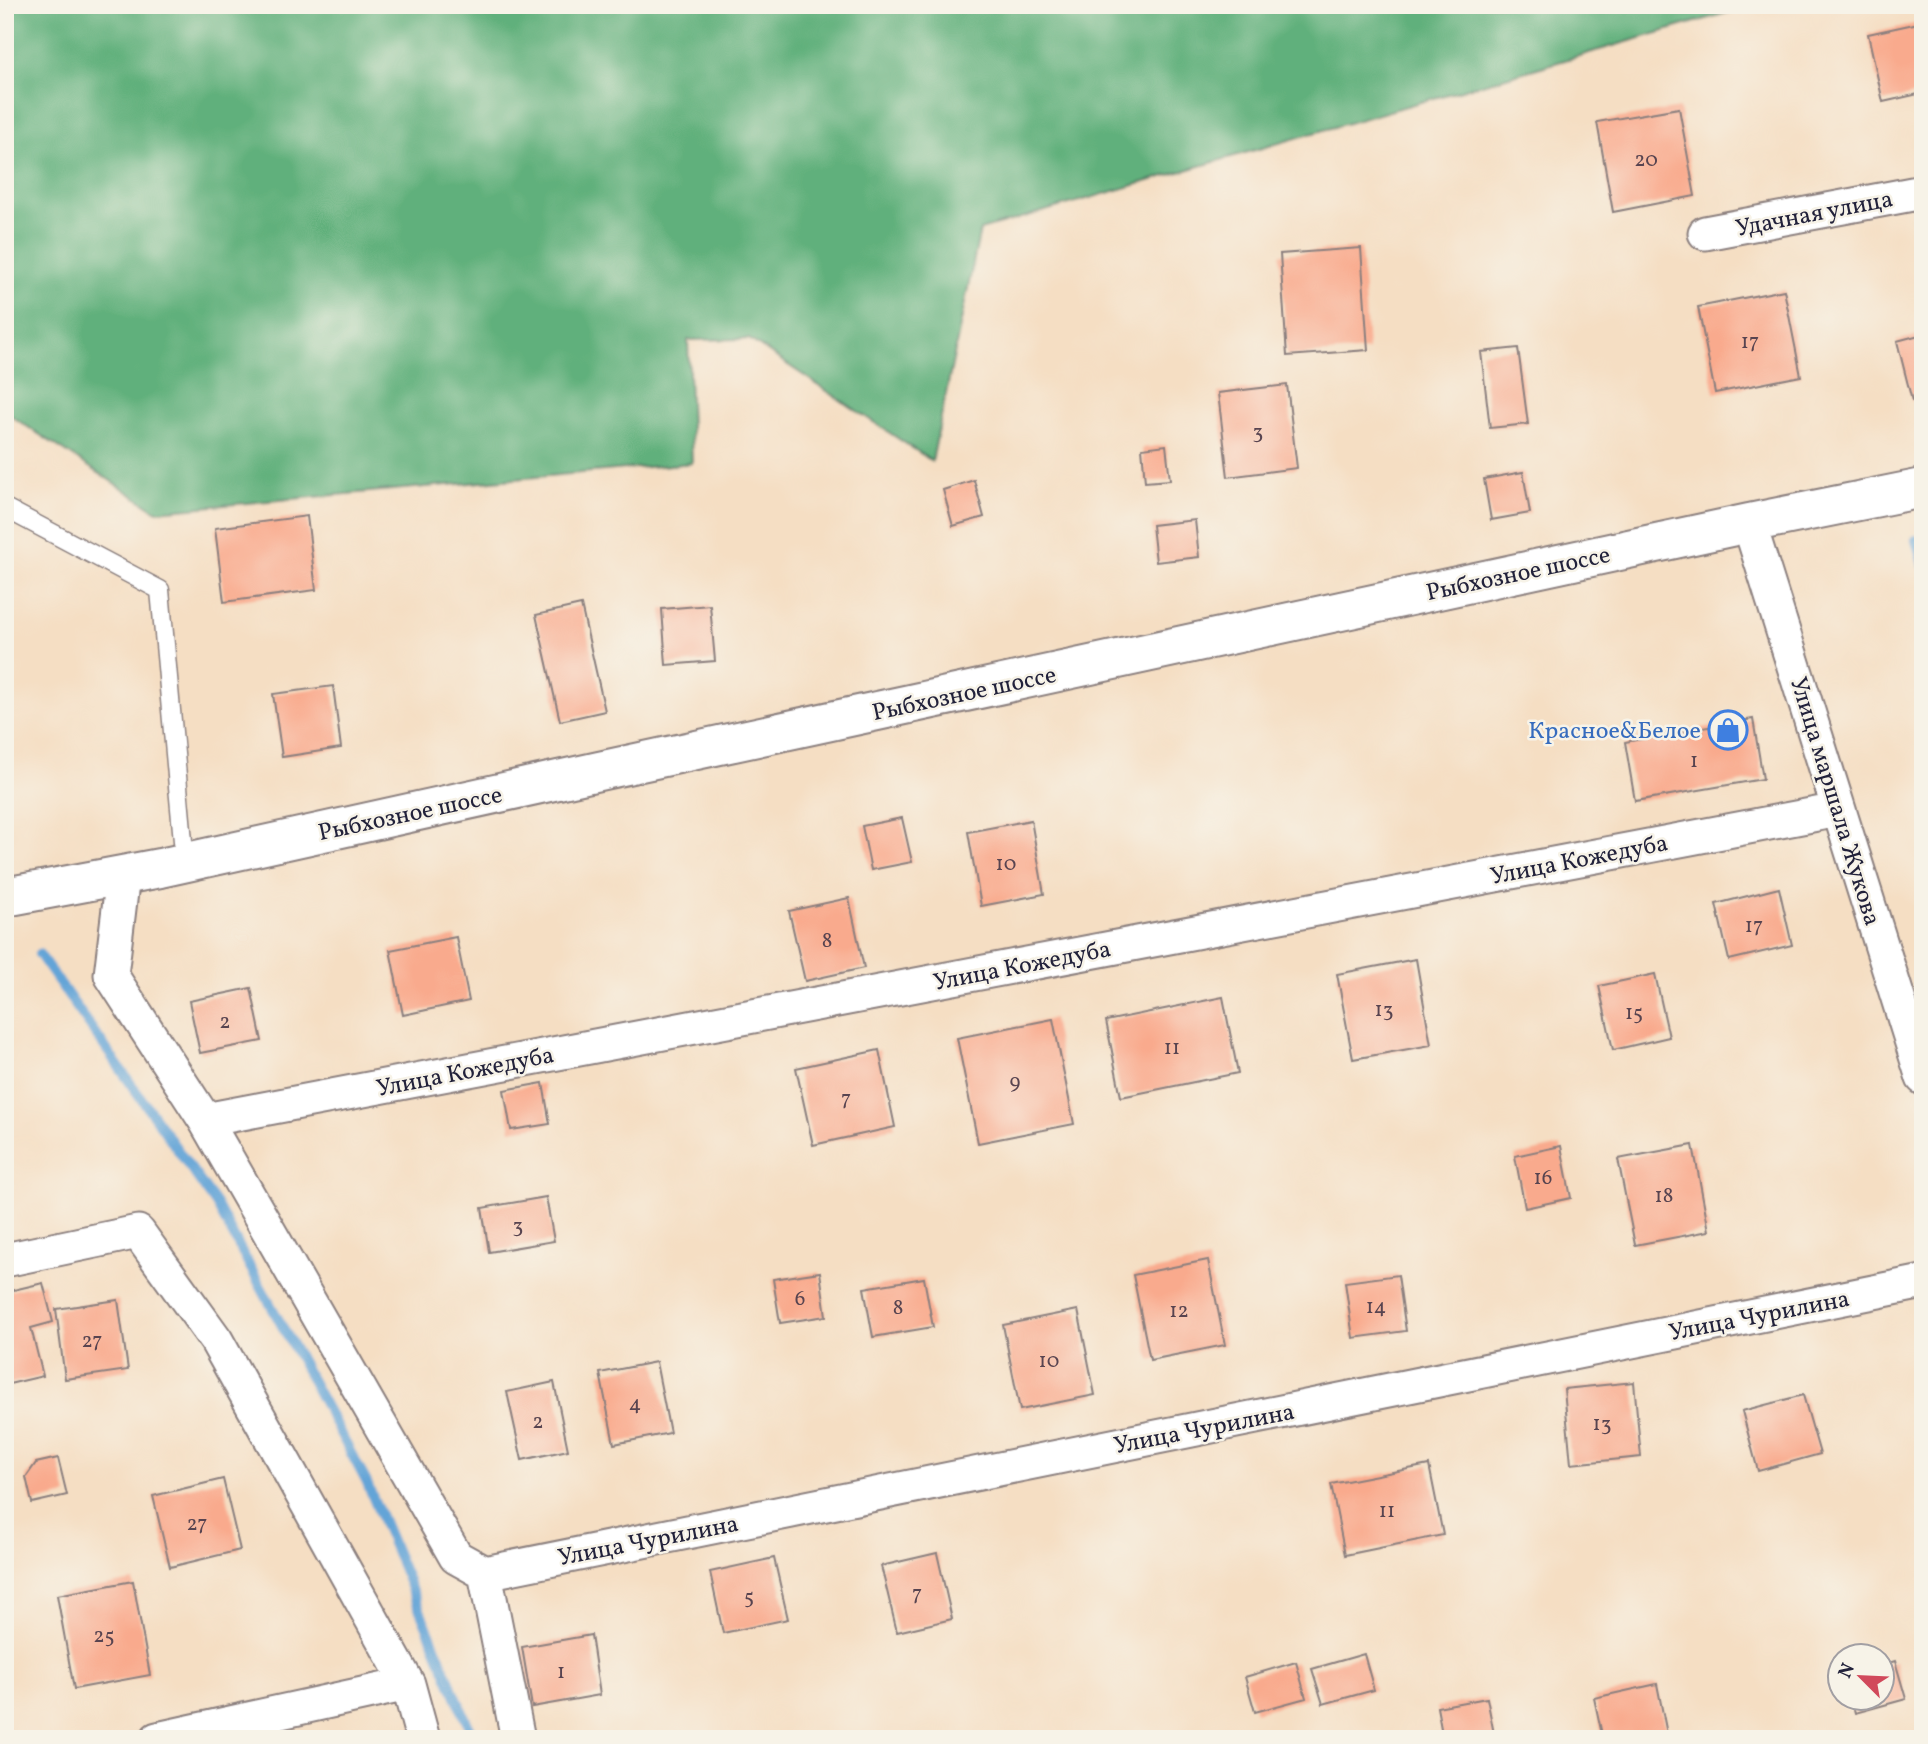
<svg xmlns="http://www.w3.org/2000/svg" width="1928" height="1744" font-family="Vollkorn,serif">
	<rect width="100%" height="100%" fill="#f7f3e8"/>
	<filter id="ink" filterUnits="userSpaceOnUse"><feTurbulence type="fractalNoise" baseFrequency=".0143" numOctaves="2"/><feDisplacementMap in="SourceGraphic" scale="14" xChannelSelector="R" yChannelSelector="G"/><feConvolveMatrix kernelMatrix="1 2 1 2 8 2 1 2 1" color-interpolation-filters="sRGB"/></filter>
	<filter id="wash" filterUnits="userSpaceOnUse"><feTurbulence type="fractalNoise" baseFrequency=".00686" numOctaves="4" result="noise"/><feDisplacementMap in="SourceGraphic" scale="28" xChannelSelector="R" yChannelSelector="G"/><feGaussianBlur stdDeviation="1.57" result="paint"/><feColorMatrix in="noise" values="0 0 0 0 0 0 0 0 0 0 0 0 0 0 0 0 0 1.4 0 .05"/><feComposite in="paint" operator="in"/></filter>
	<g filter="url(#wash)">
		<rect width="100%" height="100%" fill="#f5dec3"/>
		<!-- forest -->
		<path fill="#61b07c" stroke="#42695c" stroke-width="2" d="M5 5H1754L980 230 932 461 749 339 688 340 692 463 157 511 5 412Z"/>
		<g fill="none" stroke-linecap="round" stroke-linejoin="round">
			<!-- stream -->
			<path stroke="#64a4d7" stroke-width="10" d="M1916 540 1923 564
				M39 954 216 1204 366 1481 474 1739"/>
		</g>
		<g id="blocks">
			<!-- building -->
			<path fill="#f9aa8d" d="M1923 22V93L1883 102 1868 34Z
				M1679 108 1695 196 1613 212 1597 122Z
				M1361 248 1368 350 1287 356 1280 254Z
				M1784 290 1801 376 1715 393 1698 307Z
				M1923 334V398L1912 401 1897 341Z
				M1518 348 1528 424 1490 428 1481 352Z
				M1287 385 1297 468 1228 477 1218 393Z
				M1166 445 1170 480 1145 482 1142 448Z
				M1523 472 1530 513 1491 520 1484 479Z
				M974 480 984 517 953 526 943 490Z
				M307 516 316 590 224 602 215 528Z
				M1195 520 1199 557 1156 562 1152 525Z
				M581 605 605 711 560 721 536 615Z
				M710 605 715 661 666 665 662 609Z
				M333 686 341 748 282 757 273 694Z
				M1753 719 1763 779 1635 801 1625 742Z
				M902 818 912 862 871 870 862 826Z
				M1031 820 1044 894 981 906 968 832Z
				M1779 888 1792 945 1729 960 1716 904Z
				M849 898 864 968 805 981 789 911Z
				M456 937 469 1001 403 1015 390 950Z
				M1416 959 1431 1045 1353 1059 1337 974Z
				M1655 974 1669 1037 1613 1050 1599 986Z
				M251 988 262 1041 200 1053 189 1001Z
				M1223 997 1238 1073 1121 1097 1106 1021Z
				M1053 1019 1074 1124 978 1143 957 1038Z
				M879 1050 895 1127 813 1145 796 1068Z
				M543 1083 550 1124 511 1130 504 1090Z
				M1693 1145 1709 1231 1635 1245 1618 1159Z
				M1561 1146 1571 1198 1525 1208 1515 1156Z
				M546 1197 554 1241 489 1252 482 1208Z
				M1208 1260 1225 1345 1150 1360 1133 1275Z
				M820 1272 826 1316 780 1323 773 1279Z
				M1398 1275 1406 1331 1353 1338 1345 1282Z
				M924 1278 933 1327 873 1337 864 1288Z
				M43 1283 53 1322 31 1328 43 1376 5 1385V1292Z
				M118 1300 128 1370 65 1379 56 1309Z
				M1078 1310 1095 1395 1020 1410 1003 1325Z
				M656 1362 670 1433 614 1444 600 1373Z
				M554 1382 568 1450 522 1460 507 1392Z
				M1634 1382 1641 1457 1571 1464 1564 1389Z
				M1803 1395 1820 1454 1758 1471 1742 1411Z
				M58 1458 67 1495 32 1503 26 1477 36 1463Z
				M1429 1465 1443 1535 1345 1555 1331 1484Z
				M223 1479 240 1550 170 1567 153 1496Z
				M937 1553 952 1619 897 1632 881 1566Z
				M774 1558 788 1619 723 1633 710 1572Z
				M133 1581 150 1675 74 1689 57 1595Z
				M591 1635 600 1695 532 1707 522 1647Z
				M1364 1654 1374 1690 1323 1704 1312 1669Z
				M1895 1661 1906 1699 1855 1713 1851 1698H1882V1665Z
				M1296 1662 1306 1698 1255 1712 1245 1677Z
				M1657 1684 1668 1739H1603L1594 1698Z
				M1487 1698 1495 1739H1443L1437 1707Z"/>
		</g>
	</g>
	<g filter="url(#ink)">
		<use href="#blocks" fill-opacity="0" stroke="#8c807f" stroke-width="2"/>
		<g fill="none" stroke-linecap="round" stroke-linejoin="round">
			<!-- lane casing -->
			<g stroke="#8c807f" stroke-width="21">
				<path id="lane" d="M5 508 160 590 185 863"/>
			</g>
			<!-- street casing -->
			<g stroke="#8c807f" stroke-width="37">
				<path id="street" d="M1705 233 1923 192
					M1749 523 1923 1078
					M123 875 111 975 205 1120 456 1557 485 1573 518 1739
					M205 1120 1838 810
					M5 1260 138 1232 216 1340 408 1684 423 1739
					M485 1573 1923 1282
					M157 1739 408 1684"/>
			</g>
			<!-- secondary casing -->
			<g stroke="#8c807f" stroke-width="42">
				<path id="secondary" d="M5 897 160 868 599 771 1749 523 1923 488"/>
			</g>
			<!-- lane -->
			<use href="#lane" stroke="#fff" stroke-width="18"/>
			<!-- street -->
			<use href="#street" stroke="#fff" stroke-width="33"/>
			<!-- secondary -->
			<use href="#secondary" stroke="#fff" stroke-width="38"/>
		</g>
	</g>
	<!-- icons -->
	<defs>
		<g id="shop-ring" transform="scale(2.0125)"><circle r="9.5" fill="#f7f3e8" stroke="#3f7fe0" stroke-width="1.5"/><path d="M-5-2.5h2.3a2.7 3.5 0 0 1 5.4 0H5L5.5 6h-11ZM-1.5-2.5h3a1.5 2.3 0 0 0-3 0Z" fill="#3f7fe0"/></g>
	</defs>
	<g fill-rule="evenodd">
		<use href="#shop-ring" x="1728" y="730"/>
	</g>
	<g text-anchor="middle" stroke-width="5" stroke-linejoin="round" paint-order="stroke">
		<!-- number labels -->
		<g font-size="21" fill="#584450">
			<text x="1646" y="166">20</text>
			<text x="1750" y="348">17</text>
			<text x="1258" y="438">3</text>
			<text x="1694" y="767">1</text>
			<text x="1006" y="870">10</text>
			<text x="1754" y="932">17</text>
			<text x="827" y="947">8</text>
			<text x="1384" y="1016">13</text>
			<text x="1634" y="1019">15</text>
			<text x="225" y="1028">2</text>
			<text x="1172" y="1054">11</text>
			<text x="1015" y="1088">9</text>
			<text x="846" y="1105">7</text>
			<text x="1543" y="1184">16</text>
			<text x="1664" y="1202">18</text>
			<text x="518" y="1232">3</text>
			<text x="800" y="1305">6</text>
			<text x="1376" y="1313">14</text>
			<text x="898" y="1314">8</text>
			<text x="1179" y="1317">12</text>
			<text x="92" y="1347">27</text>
			<text x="1049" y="1367">10</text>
			<text x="635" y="1410">4</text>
			<text x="538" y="1428">2</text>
			<text x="1602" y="1430">13</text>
			<text x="1387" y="1517">11</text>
			<text x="197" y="1530">27</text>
			<text x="917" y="1600">7</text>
			<text x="749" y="1603">5</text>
			<text x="104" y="1642">25</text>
			<text x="561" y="1678">1</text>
		</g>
		<!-- street labels -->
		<g font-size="24" fill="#22223b" stroke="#f7f3e8">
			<text transform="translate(1814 213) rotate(-11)" y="8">Удачная улица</text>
			<text transform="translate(1518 573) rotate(-12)" y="8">Рыбхозное шоссе</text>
			<text transform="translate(964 693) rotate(-12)" y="8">Рыбхозное шоссе</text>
			<text transform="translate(1836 801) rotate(73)" y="8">Улица маршала Жукова</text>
			<text transform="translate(410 813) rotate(-12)" y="8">Рыбхозное шоссе</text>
			<text transform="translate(1579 859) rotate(-11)" y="8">Улица Кожедуба</text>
			<text transform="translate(1022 965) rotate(-11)" y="8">Улица Кожедуба</text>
			<text transform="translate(465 1071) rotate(-11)" y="8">Улица Кожедуба</text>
			<text transform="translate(1759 1315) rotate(-11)" y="8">Улица Чурилина</text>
			<text transform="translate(1204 1428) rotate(-11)" y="8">Улица Чурилина</text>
			<text transform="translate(648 1540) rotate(-11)" y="8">Улица Чурилина</text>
		</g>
		<!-- shop labels -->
		<g font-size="24" fill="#366cbe" stroke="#f7f3e8" text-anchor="end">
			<text x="1701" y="738">Красное&amp;Белое</text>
		</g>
	</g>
	<!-- margin -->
	<rect width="1928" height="1744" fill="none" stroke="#f7f3e8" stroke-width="28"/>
	<!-- north arrow -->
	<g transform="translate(1861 1677) rotate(294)"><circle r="33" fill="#f7f3e8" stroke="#a29fa3" stroke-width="2"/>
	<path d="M0-5L12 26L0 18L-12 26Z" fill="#d1495b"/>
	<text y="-10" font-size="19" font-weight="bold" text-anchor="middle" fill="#22223b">N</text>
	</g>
</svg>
